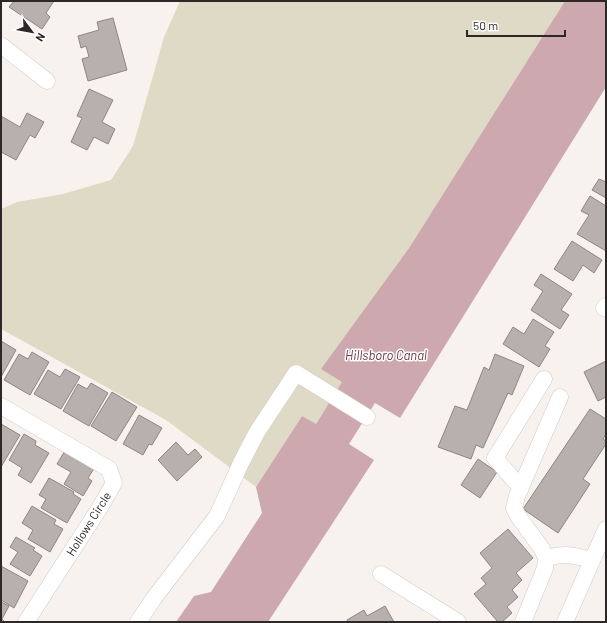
<svg xmlns="http://www.w3.org/2000/svg" width="607" height="623" font-family="Barlow,sans-serif">
	<rect width="100%" height="100%" fill="#f8f2ee"/>
	<!-- green -->
	<path fill="#dfdac5" d="M180 1H565L409 248 322 369 343 382 315 425 302 416 256 487 166 420 1 329V209L17 202 63 194 111 180 133 146 164 37Z"/>
	<!-- water -->
	<path fill="#cea8af" d="M565 1H606V87L400 418 375 403 349 444 374 460 268 622H176L194 596 211 592 262 513 256 487 302 416 316 424 342 382 321 369 409 248Z"/>
	<!-- building -->
	<path fill="#b8b0af" stroke="#8d8685" d="M14 1H54L46 13 50 17 42 29 9 7Z
		M113 18 127 70 88 81 82 59 89 57 86 46 81 48 78 36 99 30 97 22Z
		M89 89 113 100 102 122 115 129 108 144 94 137 87 150 71 142 82 118 77 116Z
		M27 113 44 122 35 138 30 135 16 160 1 152V116L20 127Z
		M599 179 606 182V198L592 190Z
		M590 196 606 206V251L577 234 589 215 581 211Z
		M572 241 602 260 594 273 583 265 573 281 554 269Z
		M541 274 572 294 561 310 569 315 560 329 531 310 543 291 534 285Z
		M533 319 554 332 545 346 550 349 539 367 503 344 513 327 524 334Z
		M1 341 16 350 1 377Z
		M32 352 49 362 30 395 4 380 19 354 28 359Z
		M495 354 524 366 512 395 508 393 483 448 476 445 471 459 438 447 455 406 467 410 484 367 489 370Z
		M606 361V397L598 401 584 372Z
		M65 369 80 377 61 409 34 394 48 370 60 377Z
		M91 383 108 393 89 426 63 411 78 384 87 389Z
		M112 392 137 407 116 441 91 426Z
		M590 409 606 419V434L603 439 606 441V444L583 479 590 484 558 533 523 509Z
		M139 415 162 428 152 445 149 444 143 455 123 444Z
		M1 424 20 435 1 467Z
		M24 434 36 441 35 445 49 453 31 483 18 475 22 468 9 460Z
		M176 442 188 455 195 449 202 457 177 481 158 460Z
		M66 449 95 467 88 478 92 481 83 496 64 484 71 472 57 464Z
		M478 459 497 472 480 498 461 485Z
		M49 478 74 492 73 494 81 499 67 523 41 508 46 499 39 495Z
		M32 506 56 520 54 524 63 529 50 552 28 539 33 530 22 523Z
		M508 529 533 558 516 573 522 580 512 590 518 597 507 607 512 613 502 622H498L474 594 486 584 481 578 492 568 480 553Z
		M16 537 35 548 33 550 42 556 30 576 10 564 18 552 10 547Z
		M1 566 28 581 14 608 1 600Z
		M1 602 9 606 2 619 5 622H1Z
		M385 606 394 622H348L347 620 364 610 367 616Z"/>
	<g fill="none" stroke-linecap="round" stroke-linejoin="round">
		<!-- minor casing -->
		<g stroke="#d1cac6" stroke-width="17">
			<path id="minor" d="M1 45 47 81
				M604 308 606 306
				M1 406 109 469 114 483 99 509 26 622
				M521 488 495 458 544 379
				M546 558C566 553 573 555 592 560
				M381 574 458 622
				M138 622 154 598 217 516 241 463 257 432 296 373 367 417
				M523 622 545 568 546 558 542 549 518 516 514 508 517 496 560 397
				M565 622 606 529"/>
		</g>
		<!-- minor -->
		<use href="#minor" stroke="#fff" stroke-width="16"/>
	</g>
	<g text-anchor="middle" stroke-width="3" stroke-linejoin="round" paint-order="stroke">
		<!-- street labels -->
		<g font-size="12" fill="#2b2827" stroke="#fff">
			<text transform="translate(89 524) rotate(-58)" y="4">Hollows Circle</text>
		</g>
		<!-- water labels -->
		<g font-size="13" font-style="italic" fill="#6b3743" stroke="#fff">
			<text x="386" y="360">Hillsboro Canal</text>
		</g>
	</g>
	<!-- border -->
	<rect width="607" height="623" fill="none" stroke="#2b2827" stroke-width="4"/>
	<!-- north arrow -->
	<g transform="translate(32 32) rotate(122)" stroke="#ffffff" stroke-width="3" paint-order="stroke">
	<path d="M0-3L7 15L0 10L-7 15Z" fill="#2b2827"/>
	<text y="-6" font-size="11" font-weight="bold" text-anchor="middle" fill="#2b2827">N</text>
	</g>
	<!-- scale -->
	<path d="M467 30v6h98v-6" fill="none" stroke="#2b2827" stroke-width="2"/>
	<text x="473" y="30" font-size="12" fill="#2b2827" stroke="#ffffff" stroke-width="3" paint-order="stroke">50 m</text>
</svg>
